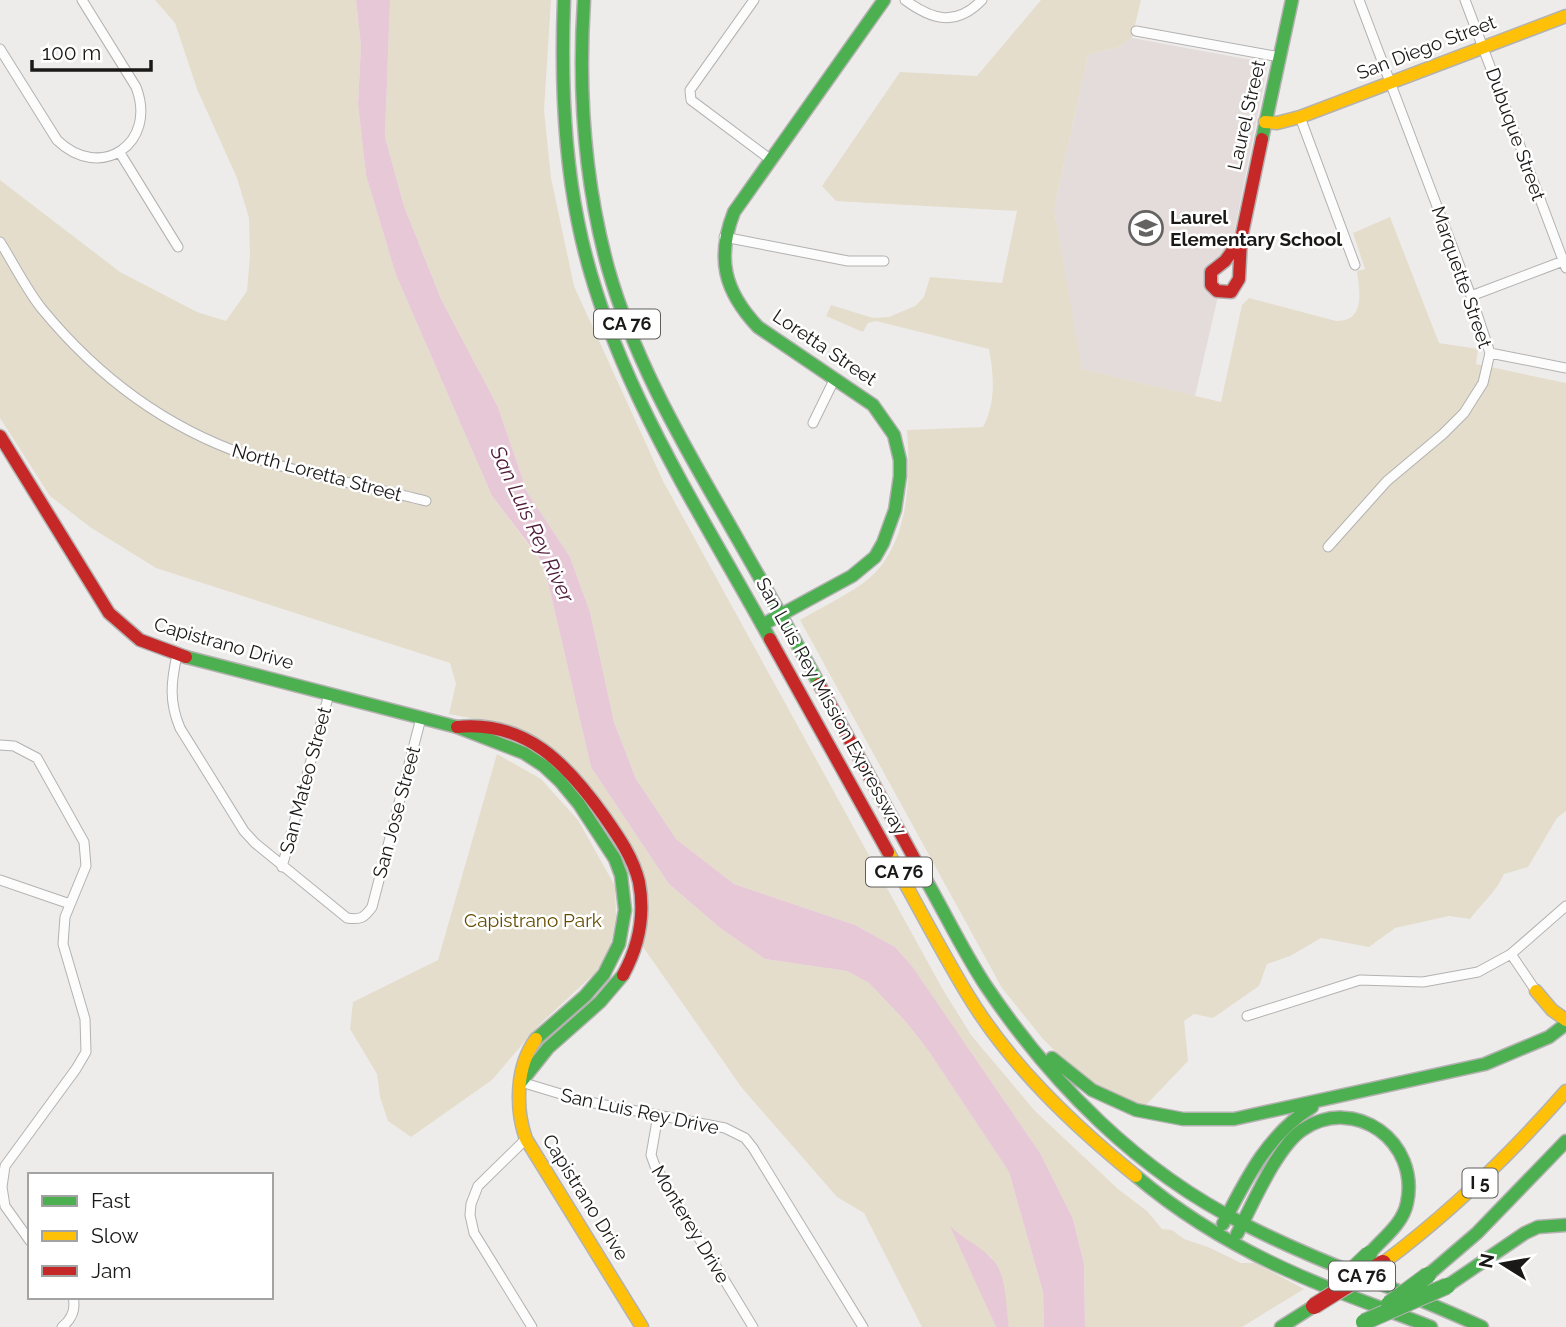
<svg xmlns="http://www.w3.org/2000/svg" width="1566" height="1327" font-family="Raleway,sans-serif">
	<rect width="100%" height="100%" fill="#eeeceb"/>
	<!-- built -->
	<path fill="#e4dcda" d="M1132 38 1268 63 1231 248 1229 252 1211 261 1207 267 1206 276 1219 292 1195 396 1081 369 1054 209 1088 55 1119 47Z"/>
	<!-- green -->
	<path fill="#e4ddcb" d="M155 0H356L361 46 358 104 366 175 396 275 492 496 541 562 551 595 591 767 669 884 720 928 765 959 847 971 869 983 907 1023 930 1053 1009 1172 1043 1292 1044 1327H1009L992 1258 963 1239 952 1228 996 1327H922L864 1213 837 1197 742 1088 643 947 648 908 630 852 558 752 501 724 449 714 456 684 450 663 156 568 90 527 50 496 0 418V180L120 272 197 312 226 321 247 291 250 256 249 218 237 178 197 89 175 23Z
		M390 0H551L544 110 551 178 574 286 663 481 942 988 971 1035 1035 1111 1118 1189 1147 1211 1162 1229 1172 1230 1184 1239 1208 1247 1241 1263H1255L1304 1289 1242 1327H1085L1084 1264 1073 1219 1040 1153 912 966 895 947 855 925 734 884 676 839 636 779 614 722 590 612 570 557 527 492 498 407 441 299 404 206 385 137Z
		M1041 0H1141L1132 38 1119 47 1088 55 1054 209 1082 369 1221 402 1242 305 1249 298 1336 321C1365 322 1360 292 1357 271L1365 269 1353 233 1390 217 1439 343 1478 349 1476 364 1566 383V811L1557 818 1528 867 1504 874C1496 892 1482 903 1470 919L1449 916 1395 928 1369 947 1321 938 1290 956 1267 964 1259 986 1213 1018 1194 1014 1184 1021 1188 1061 1144 1107 1085 1081 1043 1039 1002 988 800 620C822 607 846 596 866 581 909 547 911 480 907 430L983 427C996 403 994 376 989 349L876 321 868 323 863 332 826 316 831 305 873 318 889 317 915 306 924 297 930 277 1002 283 1017 211 836 201 822 186 900 72 977 76Z
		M497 754 541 779 578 820 615 886 616 916 610 950 595 973 538 1026 492 1080 411 1137 388 1121 380 1097 377 1074 350 1029 353 1002 438 960Z"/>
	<!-- water -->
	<path fill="#e7c8d7" d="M356 0H390L385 137 404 206 441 299 498 407 527 492 570 557 590 612 614 722 636 779 676 839 734 884 855 925 895 947 912 966 1040 1153 1073 1219 1084 1264 1085 1327H1044L1043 1292 1009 1172 930 1053 907 1023 869 983 847 971 765 959 720 928 669 884 591 767 551 595 542 562 492 496 396 275 366 175 358 104 361 46Z
		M950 1226C962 1238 978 1245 990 1257 1008 1273 1005 1305 1009 1327H996Z"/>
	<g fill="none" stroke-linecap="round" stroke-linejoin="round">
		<!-- street casing -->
		<g stroke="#b3b2b1" stroke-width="11">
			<path id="street" d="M754 0 690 90 691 100 770 159
				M905 0C932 20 956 27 982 0
				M1465 0 1566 268
				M1136 31 1280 57
				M0 49 57 140C100 182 158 144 136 87L82 0
				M1300 117 1355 265
				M120 153 178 247
				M724 237 848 261H884
				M0 242C14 264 26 289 42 309 97 376 165 427 246 455 305 475 367 486 426 501
				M1471 296 1566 260
				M1490 353 1566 368
				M813 423 835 378
				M1328 547 1387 481 1443 434 1464 413 1483 383 1490 353 1471 296 1359 0
				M177 655C171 682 169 702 180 728L244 831 255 843 347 918C361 920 364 918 372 907L421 718
				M0 745 14 746 37 758 84 842 86 866 65 917 63 944 85 1019 86 1052 76 1069 5 1166 2 1187 5 1206 30 1241
				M282 867 329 694
				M0 880 70 904
				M1511 954 1536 991
				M1247 1016 1360 980 1423 982 1478 972 1511 954 1566 906
				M521 1082 584 1101 725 1128 745 1138 753 1148 863 1327
				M658 1115 651 1155 655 1166 753 1327
				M526 1139 478 1186 471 1204 470 1215 474 1233 532 1327
				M62 1327C72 1319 76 1309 73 1297"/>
		</g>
		<!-- fast casing -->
		<g stroke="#b3b2b1" stroke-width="15">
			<path id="fast" d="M564 0C561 75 563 148 578 222 608 373 697 506 770 639
				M584 0C578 91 584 180 608 268 632 353 676 432 720 508 753 566 787 625 819 684
				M1262 139 1292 0
				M762 625 852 576 875 557 883 543 895 510 900 476V460L894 435 873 405 758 327C724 291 716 258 734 212L884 0
				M186 657 457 727 524 753 544 766 560 781 579 804 615 859 621 875 625 910 619 944 604 974 585 996 536 1039
				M926 880C946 915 964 953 986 986 1052 1084 1138 1171 1244 1224 1321 1264 1404 1290 1482 1327
				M1052 1058 1092 1090 1136 1110 1183 1119H1234L1485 1064 1549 1037 1566 1024
				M521 1082 548 1048 600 1002 623 975
				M1136 1176C1183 1216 1239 1249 1296 1274 1340 1294 1386 1309 1431 1327
				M1223 1224C1246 1179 1268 1134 1312 1107
				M1237 1234C1252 1206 1276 1148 1302 1130 1355 1094 1420 1142 1407 1203 1403 1224 1382 1239 1369 1254
				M1428 1275 1477 1233 1566 1141
				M1447 1286 1525 1233 1538 1227 1566 1225
				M1281 1327 1314 1306"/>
		</g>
		<!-- slow casing -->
		<g stroke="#b3b2b1" stroke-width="15">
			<path id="slow" d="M1265 122 1277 123 1300 117 1566 16
				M888 852C914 899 939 947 966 992 1009 1064 1072 1124 1136 1176
				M1536 991 1552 1010 1566 1020
				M536 1039C516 1066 515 1108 526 1139L642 1327
				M1383 1263C1451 1212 1510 1155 1566 1091"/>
		</g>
		<!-- jam casing -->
		<g stroke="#b3b2b1" stroke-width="15">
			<path id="jam" d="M1241 239 1225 261 1211 272V285L1217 291 1231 292 1239 279 1241 239 1262 139
				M0 436 109 613 140 640 186 657
				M770 639 888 852
				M819 684 926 880
				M457 727C526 720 567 764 604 816 618 836 633 857 639 882 645 914 639 946 623 975"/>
		</g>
		<!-- street -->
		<use href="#street" stroke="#fcfcfc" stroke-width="9"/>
		<!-- fast -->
		<use href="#fast" stroke="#4caf50" stroke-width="12"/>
		<!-- slow -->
		<use href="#slow" stroke="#ffc107" stroke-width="12"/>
		<!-- jam -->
		<use href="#jam" stroke="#c62828" stroke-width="12"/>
		<!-- fast-bridge casing -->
		<g stroke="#b3b2b1" stroke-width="18" stroke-linecap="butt">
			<path id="fast-bridge" d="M1341 1281 1369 1254
				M1389 1304 1428 1275
				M1364 1322 1447 1286"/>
		</g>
		<!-- jam-bridge casing -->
		<g stroke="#b3b2b1" stroke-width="18" stroke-linecap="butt">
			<path id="jam-bridge" d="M1314 1306 1383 1263"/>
		</g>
		<!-- fast-bridge -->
		<use href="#fast-bridge" stroke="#4caf50" stroke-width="16"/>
		<!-- jam-bridge -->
		<use href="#jam-bridge" stroke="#c62828" stroke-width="16"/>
	</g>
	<!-- icons -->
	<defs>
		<g id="school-ring" transform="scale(1.75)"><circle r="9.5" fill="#fff" stroke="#646362" stroke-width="1.5"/><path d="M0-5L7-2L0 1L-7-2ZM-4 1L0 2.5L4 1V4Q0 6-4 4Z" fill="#646362"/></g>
	</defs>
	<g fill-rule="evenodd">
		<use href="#school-ring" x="1146" y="228"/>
	</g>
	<g text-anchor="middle" stroke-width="5" stroke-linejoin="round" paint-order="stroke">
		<!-- shield labels -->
		<g fill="#fff" stroke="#5f5e5d" stroke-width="2">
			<rect x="594" y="309.5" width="66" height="29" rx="5"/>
			<rect x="866" y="857.5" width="66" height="29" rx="5"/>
			<rect x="1462.5" y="1168.5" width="35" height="29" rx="5"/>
			<rect x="1329" y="1261.5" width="66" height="29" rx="5"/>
		</g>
		<g font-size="18" font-weight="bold" fill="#1a1918">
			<text x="627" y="330">CA 76</text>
			<text x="899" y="878">CA 76</text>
			<text x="1480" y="1189">I 5</text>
			<text x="1362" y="1282">CA 76</text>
		</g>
		<!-- street labels -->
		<g font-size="19" fill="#1a1918" stroke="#fff">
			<text transform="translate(1426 47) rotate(-21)" y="7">San Diego Street</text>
			<text transform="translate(1246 115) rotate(-77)" y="7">Laurel Street</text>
			<text transform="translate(1516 134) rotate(70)" y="7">Dubuque Street</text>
			<text transform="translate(1462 277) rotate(71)" y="7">Marquette Street</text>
			<text transform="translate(825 347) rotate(34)" y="7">Loretta Street</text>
			<text transform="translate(317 472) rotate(15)" y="7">North Loretta Street</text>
			<text transform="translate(224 643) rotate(16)" y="7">Capistrano Drive</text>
			<text transform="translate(832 706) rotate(61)" y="7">San Luis Rey Mission Expressway</text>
			<text transform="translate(305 780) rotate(-75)" y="7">San Mateo Street</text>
			<text transform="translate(396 812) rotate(-75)" y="7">San Jose Street</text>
			<text transform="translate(640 1111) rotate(12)" y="7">San Luis Rey Drive</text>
			<text transform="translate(586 1197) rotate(58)" y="7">Capistrano Drive</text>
			<text transform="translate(691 1224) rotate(59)" y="7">Monterey Drive</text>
		</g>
		<!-- poi labels -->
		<g font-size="19" font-weight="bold" fill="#1a1918" stroke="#fff" text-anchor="start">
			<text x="1170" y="224">Laurel<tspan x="1170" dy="22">Elementary School</tspan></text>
		</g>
		<!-- park labels -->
		<g font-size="19" fill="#644d00" stroke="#fff">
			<text x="533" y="927">Capistrano Park</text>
		</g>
		<!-- water labels -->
		<g font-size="21" font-style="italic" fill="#4f1a39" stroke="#fff">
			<text transform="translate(532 524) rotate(65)" y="7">San Luis Rey River</text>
		</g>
	</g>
	<!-- legend -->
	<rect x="28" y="1173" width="245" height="126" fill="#ffffff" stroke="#a3a3a3" stroke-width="2"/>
	<rect x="42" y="1196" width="35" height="10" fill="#4caf50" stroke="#a3a3a3" stroke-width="2"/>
	<text x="91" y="1208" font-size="21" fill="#1a1918">Fast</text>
	<rect x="42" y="1231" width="35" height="10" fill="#ffc107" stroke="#a3a3a3" stroke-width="2"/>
	<text x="91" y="1243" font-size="21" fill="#1a1918">Slow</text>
	<rect x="42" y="1266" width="35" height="10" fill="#c62828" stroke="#a3a3a3" stroke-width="2"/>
	<text x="91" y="1278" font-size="21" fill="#1a1918">Jam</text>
	<!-- north arrow -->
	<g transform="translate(1503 1264) rotate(281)" stroke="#ffffff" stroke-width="5" paint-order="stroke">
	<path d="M0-5L12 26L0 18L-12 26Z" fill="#1a1918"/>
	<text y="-10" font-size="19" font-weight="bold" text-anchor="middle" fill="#1a1918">N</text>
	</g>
	<!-- scale -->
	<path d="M32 60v10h119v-10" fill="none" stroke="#1a1918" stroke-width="3.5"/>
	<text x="42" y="60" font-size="21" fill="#1a1918" stroke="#ffffff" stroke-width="5" paint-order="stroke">100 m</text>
</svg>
